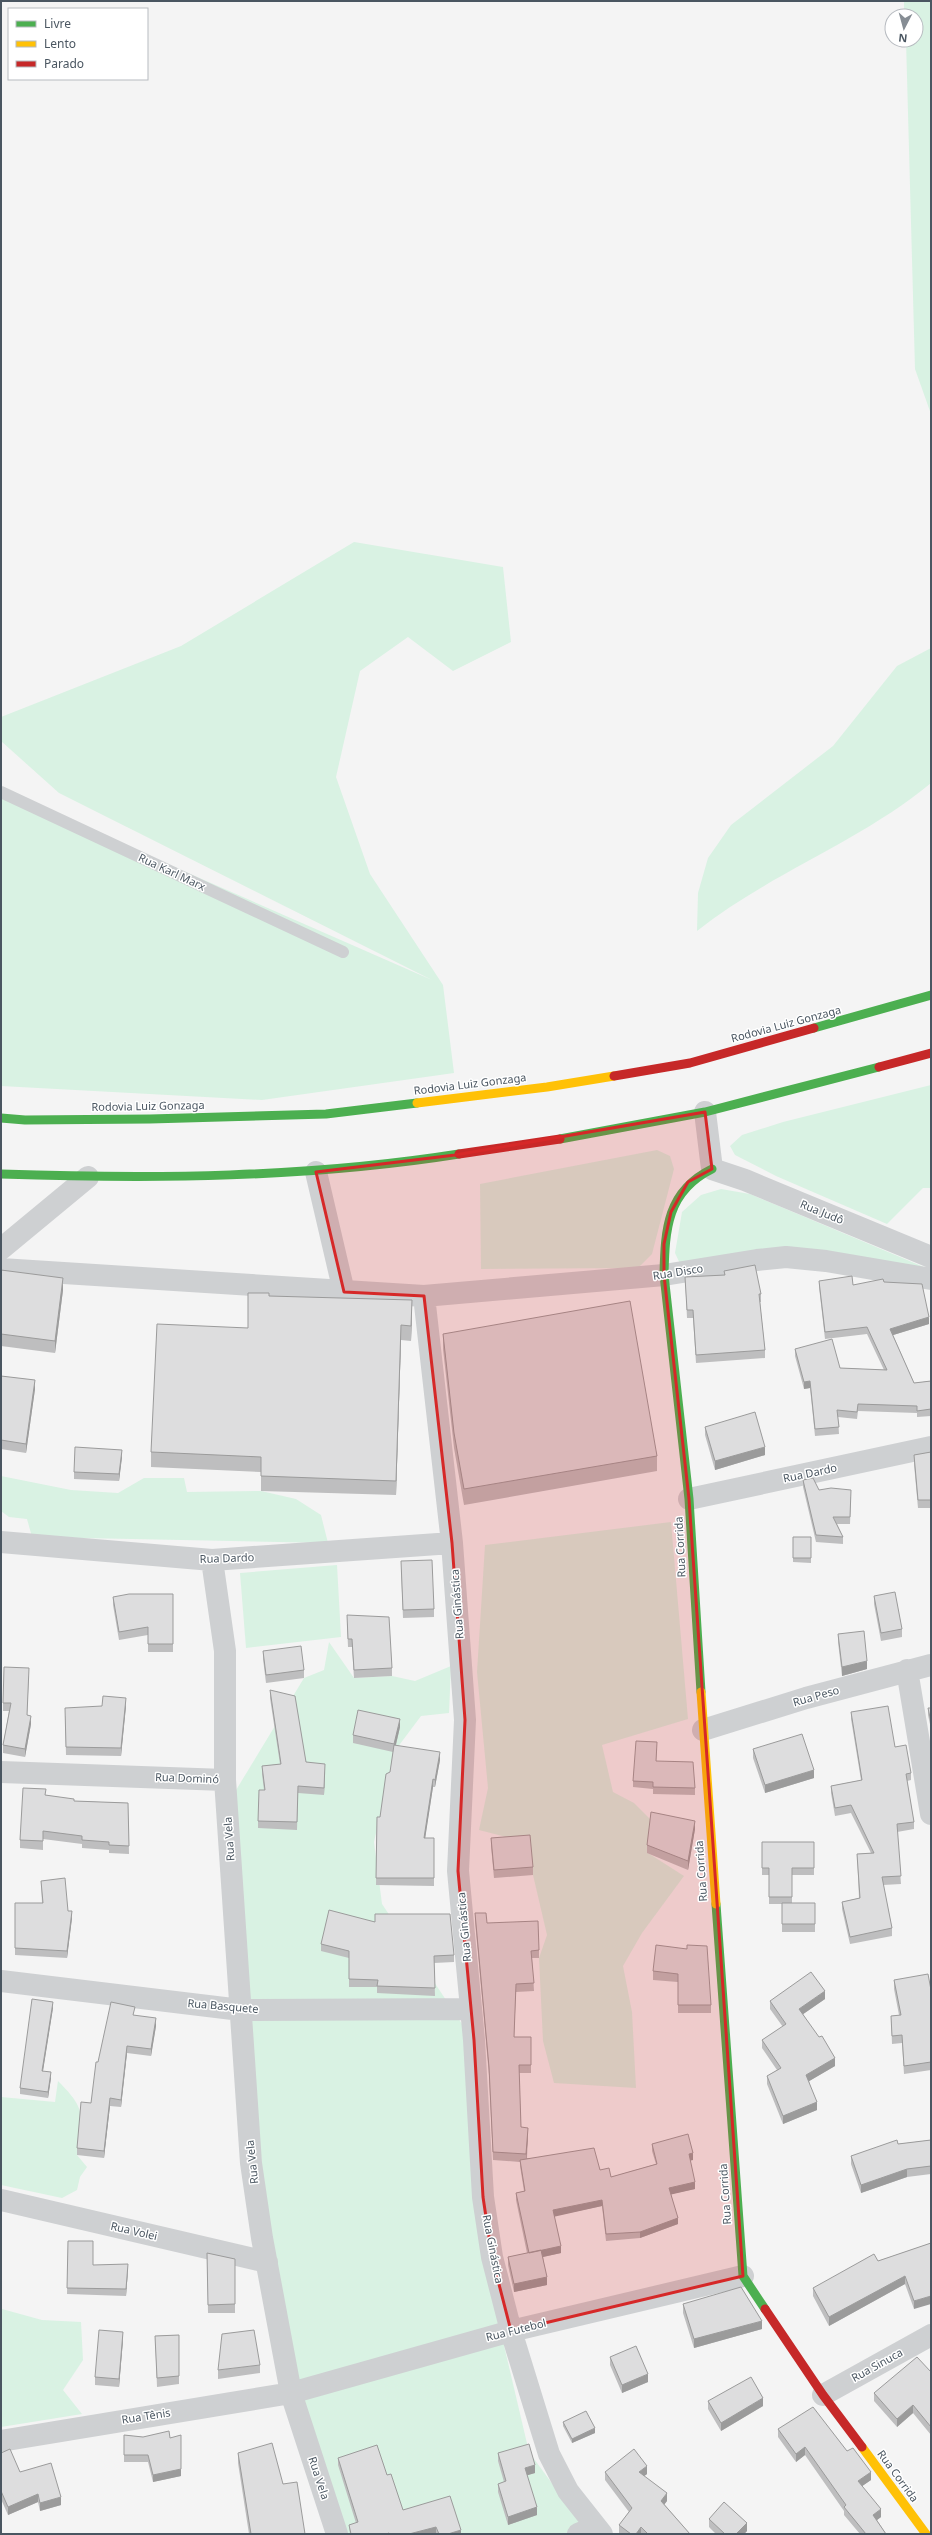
<svg xmlns="http://www.w3.org/2000/svg" width="932" height="2535" font-family="'Noto Sans',sans-serif">
	<rect width="100%" height="100%" fill="#f4f4f4"/>
	<!-- green -->
	<path fill="#d9f2e3" d="M904 1H931V414L915 369 906 40H916V16H904Z
		M354 542 503 567 511 642 453 671 408 637 360 671 336 777 370 874 443 985 454 1073 262 1100 1 1086V791L432 980 59 793 1 741V717L181 646Z
		M931 648V783C860 842 770 873 697 931L698 893 708 858 731 825 833 746 897 666Z
		M931 1085V1188H923L887 1224 776 1176 735 1155 730 1146 742 1135 783 1122Z
		M657 1150 670 1156 674 1169 652 1254 638 1268 481 1269 480 1184Z
		M721 1189 750 1194 931 1270 882 1261 682 1268 675 1253 682 1212 701 1195Z
		M1 1476 71 1490 118 1493 144 1478H184L187 1492 261 1491 296 1499 321 1515 328 1543 32 1537 27 1519 9 1517 1 1511Z
		M671 1522 688 1719 602 1745 613 1792 634 1803 651 1820 648 1853 684 1876 642 1933 623 1966 632 2012 636 2088 554 2083 543 2041 539 1958 547 1935 533 1875 530 1843 479 1830 488 1788 477 1672 485 1545Z
		M337 1565 341 1637 246 1648 240 1573Z
		M329 1642 354 1678 392 1676 415 1681 451 1666 449 1713 421 1716 394 1752 374 1842 382 1904 464 2027 498 2320 529 2452 589 2534H337L277 2320 227 1805 304 1678 324 1670Z
		M58 2081C89 2112 81 2115 77 2155L87 2167 80 2177 77 2190 62 2198 1 2185V2097L55 2102Z
		M2 2309 42 2320 81 2322 83 2360 63 2390 82 2414 1 2427Z"/>
	<g fill="none" stroke-linecap="round" stroke-linejoin="round">
		<!-- lane -->
		<path stroke="#ced0d2" stroke-width="12" d="M1 792 343 952"/>
		<!-- street -->
		<path stroke="#ced0d2" stroke-width="22" d="M705 1112 712 1169 745 1180 931 1257
			M316 1172 344 1292
			M1 1249 88 1177
			M1 1269 424 1296 664 1275 757 1260 786 1257 826 1261 931 1279
			M424 1296 452 1543 465 1720 458 1871 474 2040 483 2197 492 2257 511 2331 549 2454 568 2491 602 2534
			M689 1499 931 1447
			M1 1542 212 1560 452 1543
			M212 1560 225 1651V1780L251 2163 262 2238 291 2393 337 2534
			M907 1670 931 1814
			M703 1730 806 1698 931 1665
			M1 1772 225 1780
			M1 1981 241 2010 471 2009
			M1 2200 267 2262
			M823 2395 931 2335
			M1 2441 291 2393 511 2331 743 2276
			M578 2534 595 2527"/>
		<!-- fast -->
		<path stroke="#4caf50" stroke-width="9" d="M814 1028 931 995
			M1 1118 25 1120 150 1119 326 1114 417 1103
			M560 1139 705 1112 879 1067
			M1 1174C154 1179 307 1178 459 1154
			M701 1692 689 1499 664 1275C665 1229 667 1191 712 1169
			M716 1904 743 2276 765 2309"/>
		<!-- slow -->
		<path stroke="#ffc107" stroke-width="9" d="M417 1103 547 1087 614 1076
			M701 1692 716 1904
			M862 2447 926 2534"/>
		<!-- jam -->
		<path stroke="#c62828" stroke-width="9" d="M879 1067 931 1053
			M614 1076 690 1063 814 1028
			M459 1154 560 1139
			M765 2309 823 2395 862 2447"/>
	</g>
	<!-- wall -->
	<path fill="#bebebf" d="M1 1270 63 1290 55 1353 1 1346Z
		M724 1271 761 1294V1302H760L765 1350V1358L696 1363 693 1318H687L685 1277 724 1275Z
		M819 1281 853 1285 884 1282 929 1324 893 1335 914 1383 931 1381V1416L917 1417V1413L858 1411 857 1419 838 1417 839 1434 815 1436 810 1388 804 1389 795 1356V1349L840 1368 884 1370 867 1334 825 1339 819 1287Z
		M269 1296 412 1315 411 1341 401 1340 396 1495 261 1491V1472L151 1467V1452L248 1328Z
		M443 1334 657 1456V1471L464 1505 454 1448 443 1349Z
		M1 1376 35 1389 26 1453 1 1449Z
		M705 1427 765 1455 715 1470 705 1435Z
		M931 1452V1508H918L914 1464V1455Z
		M122 1457 119 1481 74 1479V1472Z
		M803 1480 819 1490 851 1497 850 1524H837L843 1537V1544L816 1542 803 1487Z
		M793 1537H811V1563L793 1562Z
		M401 1569 434 1609V1617L403 1618Z
		M173 1594V1652H148V1635L119 1640 113 1605V1597Z
		M874 1596 902 1629V1637L881 1641 874 1604Z
		M347 1623 392 1668V1676L354 1678 352 1647H348Z
		M838 1634 867 1669 842 1676 838 1642Z
		M263 1651 304 1670V1678L266 1683 263 1659Z
		M29 1676 27 1715 31 1724 25 1757 3 1753V1745L9 1711H3V1703Z
		M270 1690 306 1762 325 1772 324 1795 298 1793 297 1830 258 1828V1821L264 1790 262 1774V1766L280 1764 270 1698Z
		M126 1706 121 1756 66 1755 65 1716Z
		M928 1708H931V1729L928 1715Z
		M851 1712 895 1747 911 1773V1780L907 1781 914 1822V1829L897 1832 901 1884 883 1885 892 1928V1936L850 1944 842 1909V1902L859 1898 857 1854 871 1853 851 1813 835 1816 831 1793V1786L861 1780 851 1719Z
		M400 1727 396 1745 440 1760 435 1787H433L425 1838H434V1886L376 1885 377 1817H380L390 1772 393 1752 353 1743V1735Z
		M657 1749 656 1761 695 1788V1795L653 1794V1789L633 1787V1781Z
		M753 1749 814 1778 765 1793 753 1758Z
		M46 1795 74 1801 128 1803 129 1854 109 1853V1850L82 1848V1844L43 1839V1850L20 1848V1840Z
		M695 1829 688 1870 647 1853V1845Z
		M491 1838 533 1867V1875L494 1878 491 1846Z
		M762 1842H814V1875H792V1903H815V1932H782V1904H769V1875H762Z
		M41 1881 72 1918 67 1958 15 1955V1903H42Z
		M475 1913 487 1923 539 1950V1958H532L534 1991 516 1992 514 2037H531V2073H519L521 2127 528 2136 527 2158 600 2170 611 2177 656 2164 652 2151V2144L693 2160H690L695 2189 671 2194 678 2224 640 2238 606 2241 602 2206 554 2216 561 2253 543 2257 547 2285 514 2292 508 2265V2257L527 2253 516 2200V2193L524 2191 520 2166V2162L493 2160 489 2075 475 1921Z
		M321 1944 454 1955V1962L434 1963 435 1996 377 1993V1987H349V1958L321 1951Z
		M687 1949 711 2005V2013H678V1982L653 1980V1971Z
		M894 1980 931 1990V2070L904 2074 902 2043 892 2044 891 2016 899 2015 894 1989Z
		M825 1999 803 2014 835 2066 809 2081 817 2110 783 2124 767 2084V2076L777 2070 762 2048V2040L783 2027 770 2009V2001Z
		M53 2008 43 2071 51 2078 48 2098 20 2094V2088Z
		M135 2015 156 2026 151 2056 127 2053 121 2107 110 2106 104 2158 77 2155V2148L91 2103 98 2062Z
		M931 2140V2174L907 2177 861 2193 851 2164V2156L898 2144Z
		M68 2241 93 2265 128 2270 126 2296 67 2294Z
		M931 2243 914 2309 905 2284 829 2326 813 2296V2288L878 2261Z
		M207 2253 235 2259V2313H208Z
		M683 2304 762 2329 694 2348 683 2313Z
		M179 2335V2384L157 2387 155 2336Z
		M123 2340 119 2387 95 2385V2377Z
		M610 2357 648 2382 622 2393 610 2365Z
		M260 2365V2373L218 2379V2370Z
		M931 2372V2435L913 2413 897 2427 874 2401V2393Z
		M708 2401 763 2406 721 2431 708 2409Z
		M563 2422 595 2433 572 2443 563 2426Z
		M778 2429 847 2451 871 2480 862 2486 881 2517 877 2520 886 2534H860L844 2515V2511L805 2455 796 2462 778 2437Z
		M124 2435 143 2437 170 2438 181 2476 153 2482 148 2462H124Z
		M1 2453 20 2472 61 2505 40 2511 38 2502 8 2515 1 2499Z
		M238 2453 283 2484 305 2534H249L238 2463Z
		M498 2453 535 2473 527 2475 537 2515 508 2525 498 2492V2484L504 2482 498 2461Z
		M338 2458 387 2475 403 2510 461 2534H437L436 2533 350 2534 349 2525 356 2523 338 2465Z
		M605 2472 647 2474 644 2476 667 2501 664 2504 690 2534H620L619 2533V2525L629 2512 605 2480Z
		M709 2519 747 2531 744 2534H716L709 2527Z"/>
	<!-- shaded-wall -->
	<path fill="#9b9b9b" d="M63 1278V1290L55 1353V1341Z
		M412 1300V1315L411 1341V1326Z
		M929 1317V1324L890 1336V1329Z
		M401 1325V1340L396 1495V1481Z
		M35 1380V1389L26 1453V1444Z
		M810 1381V1388L804 1389V1382Z
		M765 1447V1455L715 1470V1461Z
		M122 1450V1457L119 1481V1474Z
		M867 1661V1669L842 1676V1667Z
		M126 1698V1706L121 1756V1748Z
		M31 1716V1724L25 1757V1749Z
		M400 1719V1727L394 1752V1744Z
		M440 1752V1760L435 1787V1780Z
		M325 1764V1772L324 1795V1788Z
		M814 1770V1778L765 1793V1785Z
		M433 1779V1787L424 1846V1838Z
		M695 1821V1829L688 1870V1861Z
		M72 1911V1918L67 1958V1951Z
		M825 1991V1999L799 2017V2009Z
		M53 2002V2008L42 2077V2071Z
		M156 2018V2026L151 2056V2049Z
		M127 2046V2053L121 2107V2100Z
		M835 2058V2066L806 2083V2075Z
		M51 2072V2078L48 2098V2092Z
		M110 2098V2106L104 2158V2151Z
		M817 2102V2110L783 2124V2116Z
		M528 2128V2136L526 2162V2154Z
		M693 2153V2160L689 2161V2154Z
		M907 2169V2177L861 2193V2185Z
		M695 2182V2189L669 2195V2188Z
		M602 2200V2206L553 2217V2210Z
		M678 2218V2224L640 2238V2232Z
		M561 2246V2253L529 2260V2253Z
		M128 2264V2270L126 2296V2289Z
		M905 2276V2284L829 2326V2317Z
		M547 2277V2285L514 2292V2284Z
		M931 2296V2304L914 2309V2301Z
		M762 2321V2329L694 2348V2339Z
		M123 2332V2340L119 2387V2379Z
		M648 2374V2382L622 2393V2385Z
		M763 2398V2406L721 2431V2423Z
		M913 2405V2413L897 2427V2419Z
		M595 2428V2433L572 2443V2439Z
		M805 2447V2455L796 2462V2454Z
		M535 2465V2473L525 2476V2468Z
		M647 2466V2474L639 2480V2472Z
		M181 2469V2476L153 2482V2475Z
		M871 2472V2480L858 2489V2481Z
		M667 2493V2501L661 2509V2501Z
		M38 2494V2502L8 2515V2507Z
		M61 2497V2505L40 2511V2503Z
		M537 2507V2515L508 2525V2517Z
		M881 2509V2517L873 2523V2515Z
		M747 2523V2531L744 2534H736Z
		M436 2527V2533L434 2534H409Z
		M641 2527V2534H636Z
		M461 2530V2534H448Z"/>
	<!-- building -->
	<path fill="#ddddde" stroke="#9b9b9b" d="M755 1265 761 1294H759L765 1350 696 1355 693 1310H687L685 1277 725 1275 724 1271Z
		M1 1270 63 1278 55 1341 1 1334Z
		M852 1276 853 1285 883 1279 884 1282 922 1284 929 1317 890 1329 914 1383 931 1381V1409L917 1411V1406L858 1404 857 1412 837 1410 839 1427 815 1429 810 1381 804 1382 795 1349 832 1339 840 1368 887 1370 867 1327 825 1332 819 1281Z
		M248 1293H269V1296L412 1300 411 1326 401 1325 396 1481 261 1476V1457L151 1452 157 1324 248 1328Z
		M630 1301 657 1456 464 1489 454 1433 443 1334Z
		M1 1376 35 1380 26 1444 1 1440Z
		M755 1412 765 1447 715 1461 705 1427Z
		M75 1447 122 1450 119 1474 74 1472Z
		M931 1452V1500H918L914 1455Z
		M813 1478 819 1490 831 1488 851 1490 850 1517H833L843 1537 816 1535 803 1480Z
		M793 1537H811V1558H793Z
		M432 1560 434 1609 403 1610 401 1561Z
		M895 1592 902 1629 881 1633 874 1596Z
		M129 1594H173V1644H148V1627L119 1632 113 1597Z
		M347 1615 389 1617 392 1668 354 1670 352 1639H348Z
		M864 1631 867 1661 842 1667 838 1634Z
		M301 1646 304 1670 266 1675 263 1651Z
		M4 1667 29 1668 27 1715 31 1716 25 1749 3 1745 11 1703H3Z
		M270 1690 295 1696 306 1762 325 1764 324 1788 298 1786 297 1822 258 1821 259 1790H265L262 1766 281 1764Z
		M103 1696 126 1698 121 1748 66 1747 65 1708 102 1706Z
		M888 1706 895 1747 906 1745 911 1773 906 1774 914 1822 897 1824 901 1876 882 1877 892 1928 850 1937 842 1902 860 1898 857 1854 874 1853 851 1805 835 1808 831 1786 862 1780 851 1712Z
		M928 1708H931V1722Z
		M358 1710 400 1719 394 1744 353 1735Z
		M802 1734 814 1770 765 1785 753 1749Z
		M636 1741 657 1742 656 1761 693 1762 695 1788 653 1787V1782L633 1781Z
		M394 1745 440 1752 435 1780 433 1779 424 1838H434V1878H376L377 1817H380L386 1774 390 1772Z
		M23 1788 46 1789 45 1795 74 1799V1801L128 1803 129 1846 109 1845V1842L82 1840V1836L43 1831V1841L20 1840Z
		M651 1812 695 1821 688 1861 647 1845Z
		M530 1835 533 1867 494 1870 491 1838Z
		M762 1842H814V1868H792V1897H769V1868H762Z
		M65 1878 68 1911H72L67 1951 15 1948V1903H43L41 1881Z
		M782 1903H815V1924H782Z
		M329 1910 375 1922V1914H450L454 1955 434 1956 435 1988 377 1986 378 1980 349 1979V1951L321 1944Z
		M475 1913H486L487 1923 538 1921 539 1950 531 1951 534 1983 516 1984 514 2037H531V2065H519L521 2127 528 2128 526 2154 493 2152 489 2067Z
		M656 1945 687 1949V1945L707 1946 711 2005H678V1974L653 1971Z
		M811 1972 825 1991 799 2009 819 2037 822 2036 835 2058 806 2075 817 2102 783 2116 767 2076 781 2068 762 2040 786 2024 770 2001Z
		M928 1974 931 1990V2062L904 2066 902 2035 892 2036 891 2016 901 2015 894 1980Z
		M32 1999 53 2002 42 2071 51 2072 48 2092 20 2088Z
		M111 2002 135 2007 133 2015 156 2018 151 2049 127 2046 121 2100 110 2098 104 2151 77 2148 81 2102 91 2103 96 2062H98Z
		M688 2134 693 2153 689 2154 695 2182 669 2188 678 2218 640 2232 606 2234 602 2200 553 2210 561 2246 529 2253 516 2193 525 2191 520 2160 594 2148 600 2170 609 2168 611 2177 657 2164 652 2144Z
		M897 2140 898 2144 931 2140V2166L907 2169 861 2185 851 2156Z
		M68 2241H93V2265L128 2264 126 2289 67 2288Z
		M931 2243V2296L914 2301 905 2276 829 2317 813 2288 874 2254 878 2261Z
		M541 2250 547 2277 514 2284 508 2257Z
		M207 2253 235 2259V2304L208 2305Z
		M741 2287 762 2321 694 2339 683 2304Z
		M99 2330 123 2332 119 2379 95 2377Z
		M254 2330 260 2365 218 2370 222 2334Z
		M179 2335V2376L157 2378 155 2336Z
		M636 2346 648 2374 622 2385 610 2357Z
		M917 2357 931 2372V2427L913 2405 897 2419 874 2393Z
		M751 2377 763 2398 721 2423 708 2401Z
		M813 2407 847 2451 853 2448 871 2472 858 2481 881 2509 873 2515 886 2534H866L844 2507 846 2505 805 2447 796 2454 778 2429Z
		M586 2411 595 2428 572 2439 563 2422Z
		M169 2431 170 2438 181 2435V2469L153 2475 148 2455H124V2435L143 2437Z
		M272 2443 283 2484 297 2482 305 2534H251L238 2453Z
		M529 2444 535 2465 525 2468 537 2507 508 2517 498 2484 506 2481 498 2453Z
		M377 2445 387 2475 391 2474 403 2510 450 2496 461 2530 448 2534H439L436 2527 409 2534H390L389 2533 386 2534H351L349 2525 358 2522 338 2458Z
		M10 2449 20 2472 51 2463 61 2497 40 2503 38 2494 8 2507 1 2491V2453Z
		M634 2449 647 2466 639 2472 667 2493 661 2501 690 2534H648L641 2527 636 2534H631L619 2525 632 2508 605 2472Z
		M724 2502 747 2523 736 2534H725L709 2519Z"/>
	<!-- marked area -->
	<path fill="#d62828" fill-opacity="0.2" stroke="#d62828" stroke-width="3" stroke-linejoin="round" d="M705 1112 712 1169 688 1182 671 1212 664 1244V1275L689 1499 743 2276 511 2331 492 2257 483 2197 474 2040 458 1871 465 1720 452 1543 424 1296 344 1292 316 1172 455 1155Z"/>
	<g text-anchor="middle" stroke-width="3" stroke-linejoin="round" paint-order="stroke">
		<!-- street labels -->
		<g font-size="11" fill="#4a5661" stroke="#fff">
			<text transform="translate(172 872) rotate(25)" y="4">Rua Karl Marx</text>
			<text transform="translate(786 1024) rotate(-15)" y="4">Rodovia Luiz Gonzaga</text>
			<text transform="translate(470 1084) rotate(-7)" y="4">Rodovia Luiz Gonzaga</text>
			<text transform="translate(148 1106) rotate(-1)" y="4">Rodovia Luiz Gonzaga</text>
			<text transform="translate(822 1212) rotate(22)" y="4">Rua Judô</text>
			<text transform="translate(678 1272) rotate(-9)" y="4">Rua Disco</text>
			<text transform="translate(810 1473) rotate(-12)" y="4">Rua Dardo</text>
			<text transform="translate(680 1547) rotate(-93)" y="4">Rua Corrida</text>
			<text transform="translate(227 1558) rotate(-2)" y="4">Rua Dardo</text>
			<text transform="translate(457 1604) rotate(-94)" y="4">Rua Ginástica</text>
			<text transform="translate(816 1696) rotate(-16)" y="4">Rua Peso</text>
			<text transform="translate(187 1778) rotate(2)" y="4">Rua Dominó</text>
			<text transform="translate(229 1839) rotate(-94)" y="4">Rua Vela</text>
			<text transform="translate(701 1871) rotate(-94)" y="4">Rua Corrida</text>
			<text transform="translate(464 1927) rotate(-95)" y="4">Rua Ginástica</text>
			<text transform="translate(223 2006) rotate(5)" y="4">Rua Basquete</text>
			<text transform="translate(252 2162) rotate(-96)" y="4">Rua Vela</text>
			<text transform="translate(725 2194) rotate(-94)" y="4">Rua Corrida</text>
			<text transform="translate(134 2231) rotate(13)" y="4">Rua Volei</text>
			<text transform="translate(493 2249) rotate(79)" y="4">Rua Ginástica</text>
			<text transform="translate(516 2330) rotate(-14)" y="4">Rua Futebol</text>
			<text transform="translate(877 2365) rotate(-29)" y="4">Rua Sinuca</text>
			<text transform="translate(146 2416) rotate(-9)" y="4">Rua Tênis</text>
			<text transform="translate(898 2476) rotate(54)" y="4">Rua Corrida</text>
			<text transform="translate(319 2478) rotate(72)" y="4">Rua Vela</text>
		</g>
	</g>
	<!-- border -->
	<rect width="932" height="2535" fill="none" stroke="#4a5661" stroke-width="4"/>
	<!-- legend -->
	<rect x="8" y="8" width="140" height="72" fill="#ffffff" stroke="#b7bbc0"/>
	<rect x="16" y="21" width="20" height="6" fill="#4caf50" stroke="#b7bbc0"/>
	<text x="44" y="28" font-size="12" fill="#4a5661">Livre</text>
	<rect x="16" y="41" width="20" height="6" fill="#ffc107" stroke="#b7bbc0"/>
	<text x="44" y="48" font-size="12" fill="#4a5661">Lento</text>
	<rect x="16" y="61" width="20" height="6" fill="#c62828" stroke="#b7bbc0"/>
	<text x="44" y="68" font-size="12" fill="#4a5661">Parado</text>
	<!-- north arrow -->
	<g transform="translate(904 28) rotate(186)"><circle r="19" fill="#ffffff" stroke="#b7bbc0"/>
	<path d="M0-3L7 15L0 10L-7 15Z" fill="#868d94"/>
	<text y="-6" font-size="11" font-weight="bold" text-anchor="middle" fill="#4a5661">N</text>
	</g>
</svg>
